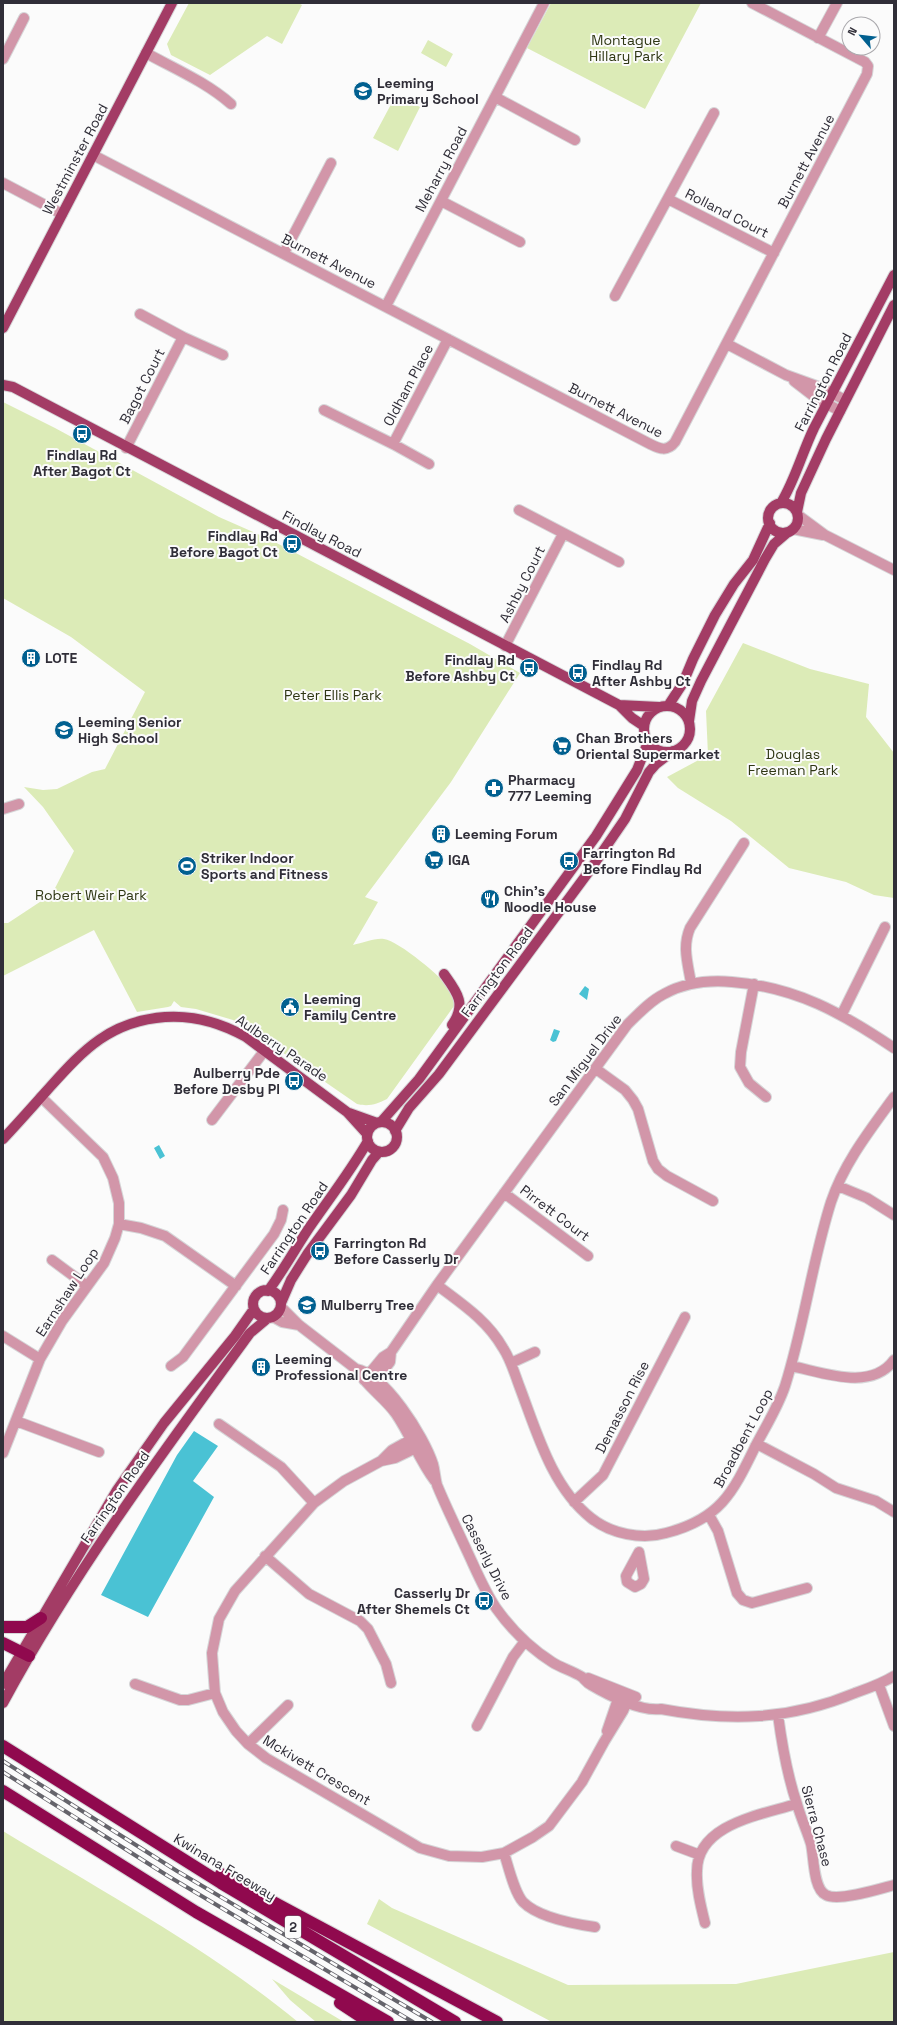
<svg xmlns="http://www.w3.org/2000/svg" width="897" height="2025" font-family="'Space Grotesk',sans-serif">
	<rect width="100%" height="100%" fill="#fbfbfb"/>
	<!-- green -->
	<path fill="#dcebb7" d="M189 3H298L302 5 282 44 267 36 210 75 171 55 167 44Z
		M551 3H701L645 109 527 48Z
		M428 40 453 54 446 67 421 53Z
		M396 95 420 107 398 151 373 138Z
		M3 402 55 428 219 517 269 539 470 644 520 673 451 782 365 897 378 902 353 945C363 943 374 938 384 939 399 941 443 978 452 991 455 995 455 1001 454 1006L387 1099C377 1104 369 1107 357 1104L247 1028 233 1020 196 1009 181 1007 174 1001 171 1006 168 1007 137 1012 94 930 3 976V923H8L52 894 74 851 43 807 24 787 43 790 57 789 92 772 105 769 145 692 71 637 3 598Z
		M743 643 810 669 869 684 866 717 894 753V898L874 895 846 882 789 868 731 821 678 788 667 777 708 755 706 711Z
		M3 1831C103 1892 208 1948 298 2022H3Z
		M379 1899 392 1908 568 1985 736 1984 894 1952V2022H552L367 1924Z
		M272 1979 344 2022H316L290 2000Z"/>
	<!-- water -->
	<path fill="#4ac2d4" d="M585 986 589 989 587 1000 579 994Z
		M554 1029 560 1031 556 1041 553 1042 550 1040Z
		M159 1145 165 1156 160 1159 154 1148Z
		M194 1431 218 1446 193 1481 214 1497 148 1617 101 1595 177 1455Z"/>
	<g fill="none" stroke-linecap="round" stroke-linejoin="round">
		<!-- minor casing -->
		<g stroke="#d6d6d8" stroke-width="12">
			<path id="minor" d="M818 38 837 3
				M146 53C175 69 206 82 231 104
				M3 59 24 18
				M495 97 575 140
				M93 155 650 444C660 449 667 452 675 442L867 74 868 66 865 62 752 3
				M3 183 62 214
				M668 199 774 253
				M441 201 520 242
				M284 253 331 163
				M615 296 714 113
				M386 306 544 3
				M140 314 183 337 223 355
				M727 344 786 375 822 388 845 400
				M794 381 816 398 840 411
				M324 410 393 444 429 464
				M393 444 448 339
				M126 448 183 337
				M519 510 619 562
				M798 515 825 535 894 570
				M793 529 823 535
				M505 646 563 534
				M3 809 19 804
				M691 983C688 964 682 947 690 928L744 843
				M754 984 741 1052 740 1067 749 1083 766 1097
				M842 1014 885 927
				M596 1069 625 1090 633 1100 638 1109 653 1161 658 1169 667 1176 713 1201
				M212 1120 265 1050
				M838 1186 867 1198 894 1215
				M504 1193 588 1256
				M119 1224 141 1228 165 1236 236 1286
				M52 1260 87 1286
				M437 1285C462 1304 487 1320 503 1348 511 1360 515 1375 520 1388 537 1433 552 1487 591 1518 611 1534 642 1540 666 1533 721 1519 733 1492 756 1445 766 1426 778 1407 785 1386 804 1326 812 1262 831 1202 844 1163 870 1130 894 1097
				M281 1307 299 1325 356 1369C366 1386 385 1398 396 1414 411 1436 419 1460 435 1481
				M273 1317 282 1322 299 1325
				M3 1336 40 1359
				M511 1363 535 1352
				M171 1366 183 1357 274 1234 281 1220 283 1210
				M791 1366C822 1372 871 1392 894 1360
				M356 1369C385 1374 424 1436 433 1464 435 1471 435 1478 437 1485 446 1507 457 1529 467 1551 476 1570 484 1590 496 1608 511 1629 530 1648 552 1662 561 1668 573 1671 582 1677 585 1680 587 1683 591 1685 608 1695 641 1712 661 1709 730 1722 790 1720 855 1693 869 1688 881 1684 894 1676
				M364 1380 383 1357 391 1352 437 1285 627 1025C638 1014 650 1001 664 994 686 982 709 980 732 982 796 987 842 1013 894 1048
				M373 1384 390 1362 391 1352
				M16 1421 99 1452
				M219 1424 281 1467 314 1503
				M419 1435 392 1450 381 1461 344 1481 314 1503 235 1591 219 1619 212 1653 215 1693 223 1712 236 1731 248 1744 266 1758 420 1848 449 1856 482 1857 504 1853 533 1837 549 1826 582 1782 604 1742 623 1711 630 1695
				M757 1444 814 1474 836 1488 876 1501 894 1512
				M3 1453 40 1359 62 1321 104 1263 115 1238 119 1224V1203L113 1178 103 1157 41 1097
				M381 1461 395 1458 422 1445
				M574 1502 603 1475 685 1317
				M709 1515 718 1531 737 1593 743 1600 752 1603 807 1588
				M639 1552 644 1579 641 1584 635 1587 627 1582 626 1576Z
				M265 1556 309 1594 360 1621 368 1629 386 1664 391 1683
				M588 1678 636 1697
				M135 1684 180 1700H188L215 1693
				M879 1685 894 1726
				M778 1715C782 1745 787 1775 797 1804 801 1818 807 1831 811 1844 814 1857 813 1889 826 1895 838 1902 879 1889 894 1885
				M477 1726 513 1657 525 1641
				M607 1731 620 1693
				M248 1744 288 1705
				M676 1846 700 1855
				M504 1853C508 1865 514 1892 523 1902 538 1917 574 1924 595 1927
				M705 1923C701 1907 696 1888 697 1871 697 1824 761 1815 796 1804"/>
		</g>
		<!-- major casing -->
		<g stroke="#d6d6d8" stroke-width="12">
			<path id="major" d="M3 328 172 3
				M3 385 13 387 619 705 632 718 644 726
				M781 503C795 480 802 453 814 428L894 275
				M768 518a15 15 0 1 1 30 0a15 15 0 1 1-30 0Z
				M797 512 801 493 826 439 894 305
				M619 705 659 707
				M644 729a23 23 0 1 1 46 0a23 23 0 1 1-46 0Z
				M668 706 683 683 693 659 715 615 734 584 753 560 770 523
				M689 721 692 701 701 681 765 559 774 544 788 532
				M444 974C457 992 467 1004 452 1025
				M349 1113 377 1123
				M381 1122 419 1079 596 836 637 770 648 742
				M367 1137a15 15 0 1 1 30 0a15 15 0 1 1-30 0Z
				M395 1131 409 1108 439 1074 590 870 625 819 649 772 656 764 673 751
				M3 1139C19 1122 34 1105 50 1087 84 1049 111 1021 165 1017 194 1015 221 1023 246 1037L347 1112 367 1134
				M253 1304a14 14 0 1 1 28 0a14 14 0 1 1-28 0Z
				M268 1291C283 1271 295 1249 309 1228 329 1199 350 1172 368 1141
				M281 1303 291 1280 308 1253 351 1195 372 1160 379 1152
				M3 1684 117 1490 164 1423 235 1336 254 1309
				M3 1703C74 1572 162 1453 250 1333L268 1318"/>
		</g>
		<!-- highway casing -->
		<g stroke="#d6d6d8" stroke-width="14">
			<path id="highway" d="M3 1627H27L41 1618
				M3 1643 29 1656
				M3 1746 221 1883 455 2022
				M3 1791 196 1912 388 2022
				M221 1874 497 2022
				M340 2003 369 2022"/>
		</g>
		<!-- minor -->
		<use href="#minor" stroke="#d296a9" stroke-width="10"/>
		<!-- major -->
		<use href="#major" stroke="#a33c65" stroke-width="10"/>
		<!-- highway -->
		<use href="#highway" stroke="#90094e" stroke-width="12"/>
		<!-- rail casing -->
		<g stroke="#65646b" stroke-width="4">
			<path id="rail" d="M3 1761 177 1871 432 2022
				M3 1772 168 1876 413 2022"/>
		</g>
		<!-- rail -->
		<use href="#rail" stroke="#fbfbfb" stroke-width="2.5" stroke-dasharray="8" stroke-linecap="butt"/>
	</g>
	<!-- icons -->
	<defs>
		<g id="school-disc" transform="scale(1)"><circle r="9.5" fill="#016090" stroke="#fbfbfb"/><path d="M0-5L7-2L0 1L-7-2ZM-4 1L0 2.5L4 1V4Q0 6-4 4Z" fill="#fff"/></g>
		<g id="bus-disc" transform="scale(1)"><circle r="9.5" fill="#016090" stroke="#fbfbfb"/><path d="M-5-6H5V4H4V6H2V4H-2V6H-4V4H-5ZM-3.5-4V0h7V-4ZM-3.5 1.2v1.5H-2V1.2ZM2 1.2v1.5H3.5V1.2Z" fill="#fff"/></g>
		<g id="building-disc" transform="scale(1)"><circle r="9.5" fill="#016090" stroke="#fbfbfb"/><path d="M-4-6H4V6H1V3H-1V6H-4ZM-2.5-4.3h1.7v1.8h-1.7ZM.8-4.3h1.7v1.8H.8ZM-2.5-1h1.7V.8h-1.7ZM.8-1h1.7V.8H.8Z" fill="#fff"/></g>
		<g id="supermarket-disc" transform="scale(1)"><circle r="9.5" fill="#016090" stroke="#fbfbfb"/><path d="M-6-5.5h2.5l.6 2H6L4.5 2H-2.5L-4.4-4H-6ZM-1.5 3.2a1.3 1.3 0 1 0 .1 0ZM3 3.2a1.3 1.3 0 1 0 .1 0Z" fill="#fff"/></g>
		<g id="pharmacy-disc" transform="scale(1)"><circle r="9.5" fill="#016090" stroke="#fbfbfb"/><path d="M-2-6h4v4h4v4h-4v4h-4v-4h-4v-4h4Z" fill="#fff"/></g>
		<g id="stadium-disc" transform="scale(1)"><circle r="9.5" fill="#016090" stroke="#fbfbfb"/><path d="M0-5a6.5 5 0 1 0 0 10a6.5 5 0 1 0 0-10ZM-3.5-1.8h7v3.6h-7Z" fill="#fff"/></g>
		<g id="restaurant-disc" transform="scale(1)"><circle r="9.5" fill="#016090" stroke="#fbfbfb"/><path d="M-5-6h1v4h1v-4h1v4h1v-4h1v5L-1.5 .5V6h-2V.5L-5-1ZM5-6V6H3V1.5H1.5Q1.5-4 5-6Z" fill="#fff"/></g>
		<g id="civic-disc" transform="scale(1)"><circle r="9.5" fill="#016090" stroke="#fbfbfb"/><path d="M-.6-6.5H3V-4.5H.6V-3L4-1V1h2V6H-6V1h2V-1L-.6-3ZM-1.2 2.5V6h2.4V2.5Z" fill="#fff"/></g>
	</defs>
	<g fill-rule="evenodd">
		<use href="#school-disc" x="363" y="91"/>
		<use href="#bus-disc" x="82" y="434"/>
		<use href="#bus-disc" x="292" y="544"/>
		<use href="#building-disc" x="31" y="658"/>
		<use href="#bus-disc" x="529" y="668"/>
		<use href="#bus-disc" x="578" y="673"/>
		<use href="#school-disc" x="64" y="730"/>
		<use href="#supermarket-disc" x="562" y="746"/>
		<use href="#pharmacy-disc" x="494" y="788"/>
		<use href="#building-disc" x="441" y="834"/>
		<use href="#supermarket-disc" x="434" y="860"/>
		<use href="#bus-disc" x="569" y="861"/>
		<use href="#stadium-disc" x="187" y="866"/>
		<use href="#restaurant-disc" x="490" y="899"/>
		<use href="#civic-disc" x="290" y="1007"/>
		<use href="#bus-disc" x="294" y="1081"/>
		<use href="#bus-disc" x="320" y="1251"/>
		<use href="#school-disc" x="307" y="1305"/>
		<use href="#building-disc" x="261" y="1367"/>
		<use href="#bus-disc" x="484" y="1601"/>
	</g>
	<g text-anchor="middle" stroke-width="4" stroke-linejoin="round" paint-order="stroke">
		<!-- shield labels -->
		<rect fill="#fbfbfb" stroke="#6d6c72" stroke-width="1" x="285" y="1916" width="16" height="22" rx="3"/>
		<g font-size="13" font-weight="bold" fill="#302e38">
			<text x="293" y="1932">2</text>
		</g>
		<!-- park labels -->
		<g font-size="14" fill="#2f3714" stroke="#fbfbfb">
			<text x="626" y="45">Montague<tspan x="626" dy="16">Hillary Park</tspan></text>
			<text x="333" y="700">Peter Ellis Park</text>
			<text x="793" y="759">Douglas<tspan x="793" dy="16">Freeman Park</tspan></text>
			<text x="91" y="900">Robert Weir Park</text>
		</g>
		<!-- poi labels -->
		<g font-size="14" font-weight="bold" fill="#302e38" stroke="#fbfbfb" text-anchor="start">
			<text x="377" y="88">Leeming<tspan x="377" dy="16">Primary School</tspan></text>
			<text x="82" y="460" text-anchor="middle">Findlay Rd<tspan x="82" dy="16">After Bagot Ct</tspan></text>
			<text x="278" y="541" text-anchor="end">Findlay Rd<tspan x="278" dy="16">Before Bagot Ct</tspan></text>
			<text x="45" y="663">LOTE</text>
			<text x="515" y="665" text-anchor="end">Findlay Rd<tspan x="515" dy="16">Before Ashby Ct</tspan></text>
			<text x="592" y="670">Findlay Rd<tspan x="592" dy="16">After Ashby Ct</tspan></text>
			<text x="78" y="727">Leeming Senior<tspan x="78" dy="16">High School</tspan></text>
			<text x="576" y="743">Chan Brothers<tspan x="576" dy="16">Oriental Supermarket</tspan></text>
			<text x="508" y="785">Pharmacy<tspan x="508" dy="16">777 Leeming</tspan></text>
			<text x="455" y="839">Leeming Forum</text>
			<text x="583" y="858">Farrington Rd<tspan x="583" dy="16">Before Findlay Rd</tspan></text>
			<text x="201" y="863">Striker Indoor<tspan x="201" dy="16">Sports and Fitness</tspan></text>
			<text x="448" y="865">IGA</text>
			<text x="504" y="896">Chin's<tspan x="504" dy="16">Noodle House</tspan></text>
			<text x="304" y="1004">Leeming<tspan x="304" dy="16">Family Centre</tspan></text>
			<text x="280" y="1078" text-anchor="end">Aulberry Pde<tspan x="280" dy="16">Before Desby Pl</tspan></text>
			<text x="334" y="1248">Farrington Rd<tspan x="334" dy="16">Before Casserly Dr</tspan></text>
			<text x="321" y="1310">Mulberry Tree</text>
			<text x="275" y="1364">Leeming<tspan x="275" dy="16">Professional Centre</tspan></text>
			<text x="470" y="1598" text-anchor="end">Casserly Dr<tspan x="470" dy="16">After Shemels Ct</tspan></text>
		</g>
		<!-- street labels -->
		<g font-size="14" fill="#302e38" stroke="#fbfbfb">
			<text transform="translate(75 159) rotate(-62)" y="5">Westminster Road</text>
			<text transform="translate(806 161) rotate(-62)" y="5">Burnett Avenue</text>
			<text transform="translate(441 169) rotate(-62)" y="5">Meharry Road</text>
			<text transform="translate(727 213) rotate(27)" y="5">Rolland Court</text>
			<text transform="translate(329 261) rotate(27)" y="5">Burnett Avenue</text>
			<text transform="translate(823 382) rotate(-63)" y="5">Farrington Road</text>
			<text transform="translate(408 385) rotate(-62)" y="5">Oldham Place</text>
			<text transform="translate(142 386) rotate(-63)" y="5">Bagot Court</text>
			<text transform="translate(616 410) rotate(27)" y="5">Burnett Avenue</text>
			<text transform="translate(322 534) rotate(27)" y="5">Findlay Road</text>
			<text transform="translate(522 584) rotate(-63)" y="5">Ashby Court</text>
			<text transform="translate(497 972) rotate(-53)" y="5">Farrington Road</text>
			<text transform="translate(282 1048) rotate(34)" y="5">Aulberry Parade</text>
			<text transform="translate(585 1060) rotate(-53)" y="5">San Miguel Drive</text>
			<text transform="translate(555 1213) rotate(37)" y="5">Pirrett Court</text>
			<text transform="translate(294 1228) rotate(-56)" y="5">Farrington Road</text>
			<text transform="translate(67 1292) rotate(-57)" y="5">Earnshaw Loop</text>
			<text transform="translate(622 1407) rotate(-63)" y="5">Demasson Rise</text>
			<text transform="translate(743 1438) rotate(-62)" y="5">Broadbent Loop</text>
			<text transform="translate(115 1497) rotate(-55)" y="5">Farrington Road</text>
			<text transform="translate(487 1557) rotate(63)" y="5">Casserly Drive</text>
			<text transform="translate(317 1770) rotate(31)" y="5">Mckivett Crescent</text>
			<text transform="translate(817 1826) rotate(75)" y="5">Sierra Chase</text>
			<text transform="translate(225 1867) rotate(31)" y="5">Kwinana Freeway</text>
		</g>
	</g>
	<!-- border -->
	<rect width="897" height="2025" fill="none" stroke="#302e38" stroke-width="8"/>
	<!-- north arrow -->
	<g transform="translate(861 36) rotate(298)"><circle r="19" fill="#fbfbfb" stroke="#aaa9ad"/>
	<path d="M0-3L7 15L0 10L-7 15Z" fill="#016090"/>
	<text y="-6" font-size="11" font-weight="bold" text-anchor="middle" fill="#302e38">N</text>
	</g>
</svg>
